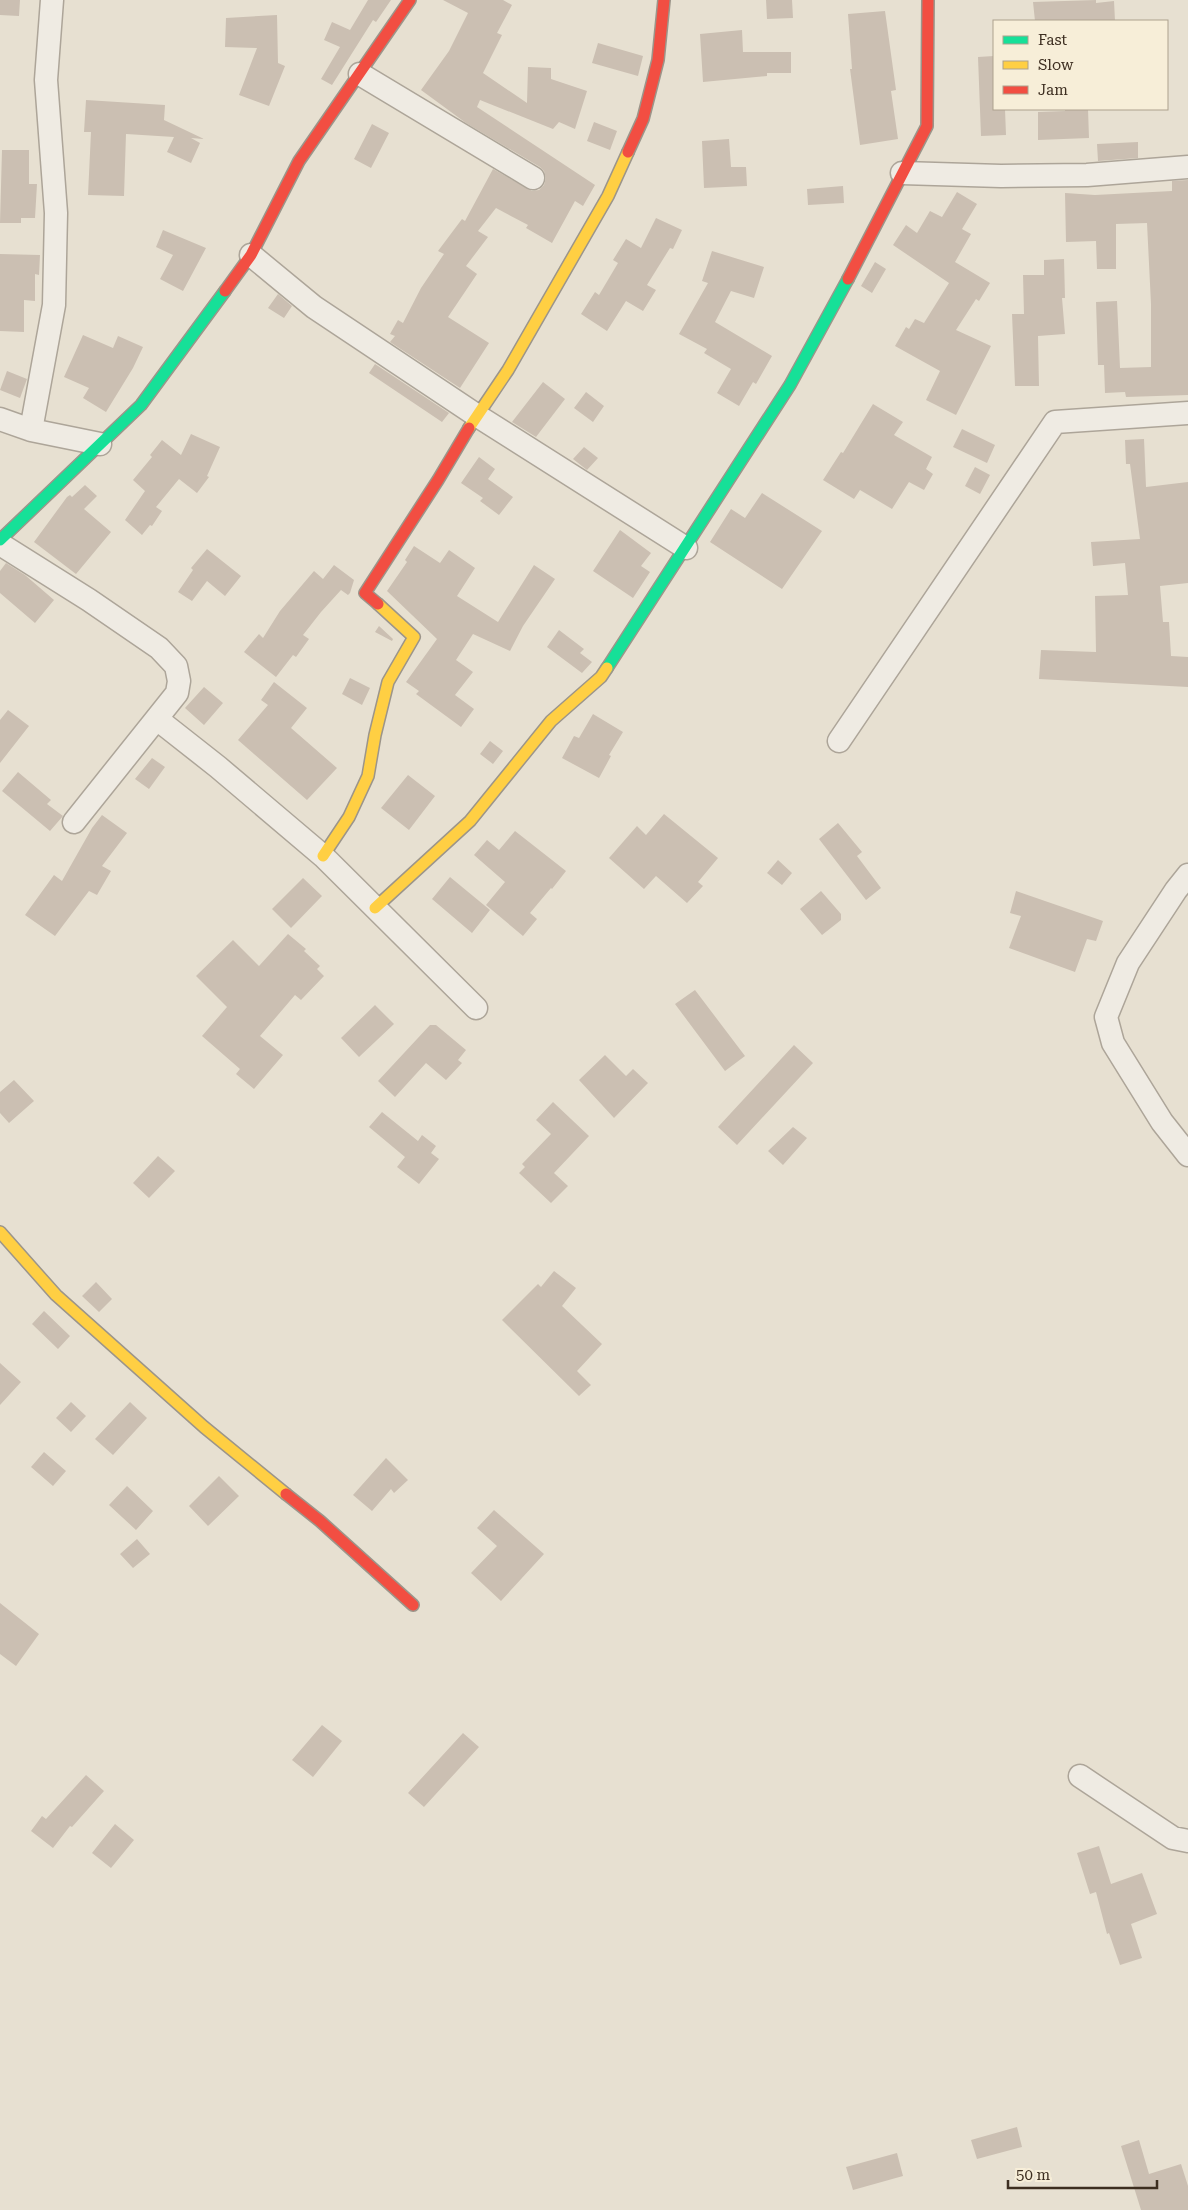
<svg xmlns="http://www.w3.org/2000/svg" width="1188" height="2210" font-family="'Roboto Serif',serif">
	<rect width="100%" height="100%" fill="#e7e0d1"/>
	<!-- building -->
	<path fill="#cbbfb2" d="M0 0H20L19 16 0 15Z
		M368 0H391L376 22 373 20 332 85 321 79 340 47 324 40 332 22 350 30Z
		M443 0H503L512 5 497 33 502 35 483 73 527 103 528 67 551 68V79L587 91 575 129 559 122 553 129 480 100 477 107 595 185 583 206 575 201 552 243 526 228 528 225 496 208 478 231 488 237 466 266 477 274 448 317 489 343 460 388 390 342 395 336 390 334 398 320 403 323 421 288 444 254 438 251 462 219 465 221 493 169 532 191 539 190 544 185 546 178 544 171 540 167 466 123 421 90 449 51 468 13Z
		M766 0H792L793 18 767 19Z
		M1096 0V3L1114 1 1115 21H1035L1033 2Z
		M885 11 896 90 891 91 898 139 860 145 850 69H852L848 14Z
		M277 15 278 63 285 66 269 106 239 95 257 48 225 47 226 18Z
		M742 30 743 52H791V73H767V76L703 82 700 34Z
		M598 43 643 56 638 76 592 63Z
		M994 56V109H1005L1006 135 981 136 978 57Z
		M86 100 165 105 164 120 204 139 191 138 200 143 191 163 167 152 174 137 126 134 124 196 88 195 91 132H84Z
		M1065 109H1088L1089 138 1038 140V112L1065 111Z
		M594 122 617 131 610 150 587 141Z
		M372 124 389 133 371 168 354 159Z
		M729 139 731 167H746L747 186 704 188 702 141Z
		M1138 142V158L1098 161 1097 144Z
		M2 150H29V184H37L35 218H21V223H0Z
		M1188 180V395L1126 397 1125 392 1105 393 1104 365H1098L1096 302 1117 301 1120 368 1151 367V304L1147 223 1116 224V269H1097L1096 241 1066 242 1065 193 1095 195 1172 191V181Z
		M843 186 844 203 808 205 807 189Z
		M957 192 977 204 962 229 971 234 955 262 990 283 979 301 976 299 956 330 991 346 956 415 926 400 940 371 895 346 906 327 909 329 915 319 924 323 949 283 893 245 906 225 917 233 930 211 942 217Z
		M656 218 682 230 673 249 670 248 647 285 656 290 643 311 626 301 607 331 581 314 595 292 599 295 618 263 613 260 626 239 641 248Z
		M163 230 206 248 183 291 160 279 173 255 156 247Z
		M712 251 764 267 754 298 731 291 715 322 772 356 756 384 753 382 739 406 717 393 731 369 704 353 707 349 679 334 708 283 702 281Z
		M0 254 40 255 39 275 35 274V301L24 300V332L0 331Z
		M1064 259 1065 298H1062L1065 334 1038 336 1039 386H1015L1012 314H1024L1023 275H1044V260Z
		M875 262 886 269 872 293 861 286Z
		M278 294 292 306 284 318 268 308Z
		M83 335 113 348 118 336 143 347 133 368 106 412 83 398 89 388 64 377Z
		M375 364 449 413 442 422 369 373Z
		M7 371 27 379 20 398 0 390Z
		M543 382 565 399 536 437 512 422Z
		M586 392 604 406 593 422 574 408Z
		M873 404 903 422 894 435 932 457 926 469 933 474 924 490 909 482 892 509 860 490 854 499 823 480 841 452 843 453Z
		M962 429 995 445 987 463 953 447Z
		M191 434 220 447 207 476 209 477 197 493 179 479 156 507 162 511 152 526 150 525 142 535 125 520 145 491 133 480 152 457 150 455 162 440 181 455Z
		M1144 439 1146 487 1188 482V583L1160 586 1163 622H1169L1171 656 1188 657V687L1039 679 1041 650 1096 652 1095 596 1128 595 1125 563 1093 566 1091 542 1140 539 1130 464H1126L1125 440Z
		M584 447 598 458 587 470 573 459Z
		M479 457 495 469 488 479 513 497 499 515 480 501 483 498 461 483Z
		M975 467 990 475 980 494 965 486Z
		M85 485 97 496 84 509 111 532 76 574 34 542 67 497 70 495 72 497Z
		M762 493 822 531 782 589 710 542 731 509 745 518Z
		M620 530 651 553 641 566 650 572 633 598 593 571Z
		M414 546 440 563 449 550 475 568 457 596 498 622 534 565 555 579 523 626 510 651 473 634 456 660 473 672 455 695 474 709 461 727 416 694 419 691 406 682 437 639 387 591 407 562 405 560Z
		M207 549 241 576 225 596 207 581 192 601 178 592 193 570 191 568Z
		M6 563 25 575 54 600 35 623 0 593V571Z
		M334 565 354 580 350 593 348 595 341 590 321 612 303 635 309 639 296 657 293 655 276 677 244 652 259 634 263 638 280 611 314 571 323 579Z
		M379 626 393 639 392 641 375 632Z
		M559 630 584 649 580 653 592 662 582 673 547 647Z
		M350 678 370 688 362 705 342 694Z
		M274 682 307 708 291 728 337 768 307 800 238 740 268 705 261 700Z
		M204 687 223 703 204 725 185 708Z
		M8 710 29 726 0 763V720Z
		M593 714 623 732 609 755 611 756 599 778 562 758 574 736 579 738Z
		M490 741 503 751 493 764 480 754Z
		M152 758 165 767 149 789 135 779Z
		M18 772 51 800 47 804 63 816 50 831 2 791Z
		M408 775 435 796 409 830 381 808Z
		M664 814 718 858 698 882 703 886 687 903 656 876 644 889 609 858 637 826 646 835Z
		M102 815 127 833 102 866 111 871 97 895 89 891 55 936 25 915 54 875 62 881 92 828Z
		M838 823 862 852 857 856 881 888 866 900 819 839Z
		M515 831 566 871 552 889 551 888 530 913 537 919 523 936 486 905 505 882 474 855 487 840 499 850Z
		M778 860 792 873 782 885 767 873Z
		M450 877 490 910 472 933 432 899Z
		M303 878 322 896 291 928 272 909Z
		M821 891 841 914V920L822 935 800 909Z
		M1016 891 1103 921 1096 941 1087 939 1075 972 1009 948 1021 916 1010 913Z
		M288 934 306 949 304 951 320 966 317 969 324 976 301 1000 295 995 260 1036 283 1055 254 1089 236 1074 240 1069 202 1036 227 1007 196 976 233 940 259 966Z
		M695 990 745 1056 725 1071 675 1004Z
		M375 1005 394 1024 359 1057 341 1038Z
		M430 1025H436L466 1050 458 1060 462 1063 446 1080 426 1063 395 1097 378 1081Z
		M794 1045 813 1063 737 1145 718 1127Z
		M605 1055 626 1076 633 1069 648 1083 614 1118 579 1080Z
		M14 1080 34 1101 9 1123 0 1113V1092Z
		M553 1102 589 1136 554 1173 568 1186 551 1203 519 1173 525 1167 522 1164 551 1134 536 1120Z
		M382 1112 418 1141 422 1135 436 1146 431 1153 439 1159 419 1184 397 1167 405 1157 369 1127Z
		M793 1127 807 1138 783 1165 768 1151Z
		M158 1156 175 1171 149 1198 133 1183Z
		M554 1271 576 1288 562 1306 602 1344 577 1371 591 1385 579 1396 502 1320 538 1284 541 1287Z
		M96 1282 112 1299 99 1312 82 1296Z
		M44 1311 70 1336 58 1349 32 1324Z
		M0 1363 21 1382 0 1405Z
		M71 1402 86 1416 71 1432 56 1418Z
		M130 1402 147 1418 113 1455 95 1439Z
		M44 1452 66 1471 53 1486 31 1467Z
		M386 1458 408 1480 394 1493 391 1489 372 1511 353 1495Z
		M219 1476 239 1496 208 1526 189 1506Z
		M127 1486 153 1511 136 1530 109 1505Z
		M494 1510 544 1554 501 1601 471 1573 497 1546 477 1528Z
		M137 1539 150 1554 133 1568 120 1554Z
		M0 1603 39 1634 16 1666 0 1654Z
		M322 1725 342 1741 313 1777 292 1760Z
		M463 1733 479 1747 424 1807 408 1793Z
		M86 1775 104 1791 72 1827 70 1826 53 1848 31 1831 42 1816 46 1819Z
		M115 1824 134 1840 111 1868 92 1853Z
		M1099 1846 1111 1884 1142 1873 1157 1914 1131 1924 1142 1958 1120 1965 1109 1933 1107 1934 1096 1892 1090 1894 1077 1853Z
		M1017 2127 1022 2147 977 2159 971 2140Z
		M1139 2140 1149 2174 1181 2164 1188 2186V2210H1141L1121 2146Z
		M897 2153 903 2176 853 2190 846 2167Z"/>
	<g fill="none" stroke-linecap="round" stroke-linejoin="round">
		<!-- street casing -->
		<g stroke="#ada599" stroke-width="25">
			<path id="street" d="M360 74 533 178
				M902 173 1001 176 1087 175 1188 167
				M251 255 314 307 476 415 686 548
				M0 419 31 430 100 444
				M31 430 54 305 56 213 46 80 52 0
				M0 544 89 600 159 648 176 666 179 681 177 693 74 822
				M157 719 218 767 323 856 476 1008
				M839 741 1055 422 1188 413
				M1188 875 1176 890 1128 963 1106 1017 1113 1043 1162 1122 1188 1155
				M1080 1776 1173 1838 1188 1841"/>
		</g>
		<!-- fast casing -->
		<g stroke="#9c958a" stroke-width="14">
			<path id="fast" d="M0 540 141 405 225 291
				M607 668 790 385 848 279"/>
		</g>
		<!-- slow casing -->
		<g stroke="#9c958a" stroke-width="14">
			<path id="slow" d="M469 428 508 370 608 196 628 152
				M323 856 349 817 368 776 375 735 388 682 414 637 378 604
				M375 908 470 821 551 721 601 677 607 668
				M0 1232 56 1295 204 1427 286 1494"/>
		</g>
		<!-- jam casing -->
		<g stroke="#9c958a" stroke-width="14">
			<path id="jam" d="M628 152 643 119 658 60 664 0
				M848 279 927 126 928 0
				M225 291 251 255 299 161 410 0
				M378 604 365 593 438 480 469 428
				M286 1494 320 1521 413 1605"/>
		</g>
		<!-- street -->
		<use href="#street" stroke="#efebe3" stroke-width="22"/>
		<!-- fast -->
		<use href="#fast" stroke="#16e098" stroke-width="11"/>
		<!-- slow -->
		<use href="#slow" stroke="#ffcf43" stroke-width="11"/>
		<!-- jam -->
		<use href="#jam" stroke="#f24e42" stroke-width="11"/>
	</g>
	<!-- legend -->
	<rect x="993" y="20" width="175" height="90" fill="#f7eed8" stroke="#ada18e"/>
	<rect x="1003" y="36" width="25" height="8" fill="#16e098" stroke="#ada18e"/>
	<text x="1038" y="45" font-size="15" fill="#3d2e20">Fast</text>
	<rect x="1003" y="61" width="25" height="8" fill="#ffcf43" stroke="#ada18e"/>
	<text x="1038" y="70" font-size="15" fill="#3d2e20">Slow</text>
	<rect x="1003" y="86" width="25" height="8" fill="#f24e42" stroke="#ada18e"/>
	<text x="1038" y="95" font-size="15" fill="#3d2e20">Jam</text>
	<!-- scale -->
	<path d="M1008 2180v8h149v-8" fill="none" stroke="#3d2e20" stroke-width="2.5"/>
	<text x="1016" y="2180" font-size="15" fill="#3d2e20" stroke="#f7eed8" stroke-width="4" paint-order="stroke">50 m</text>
</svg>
